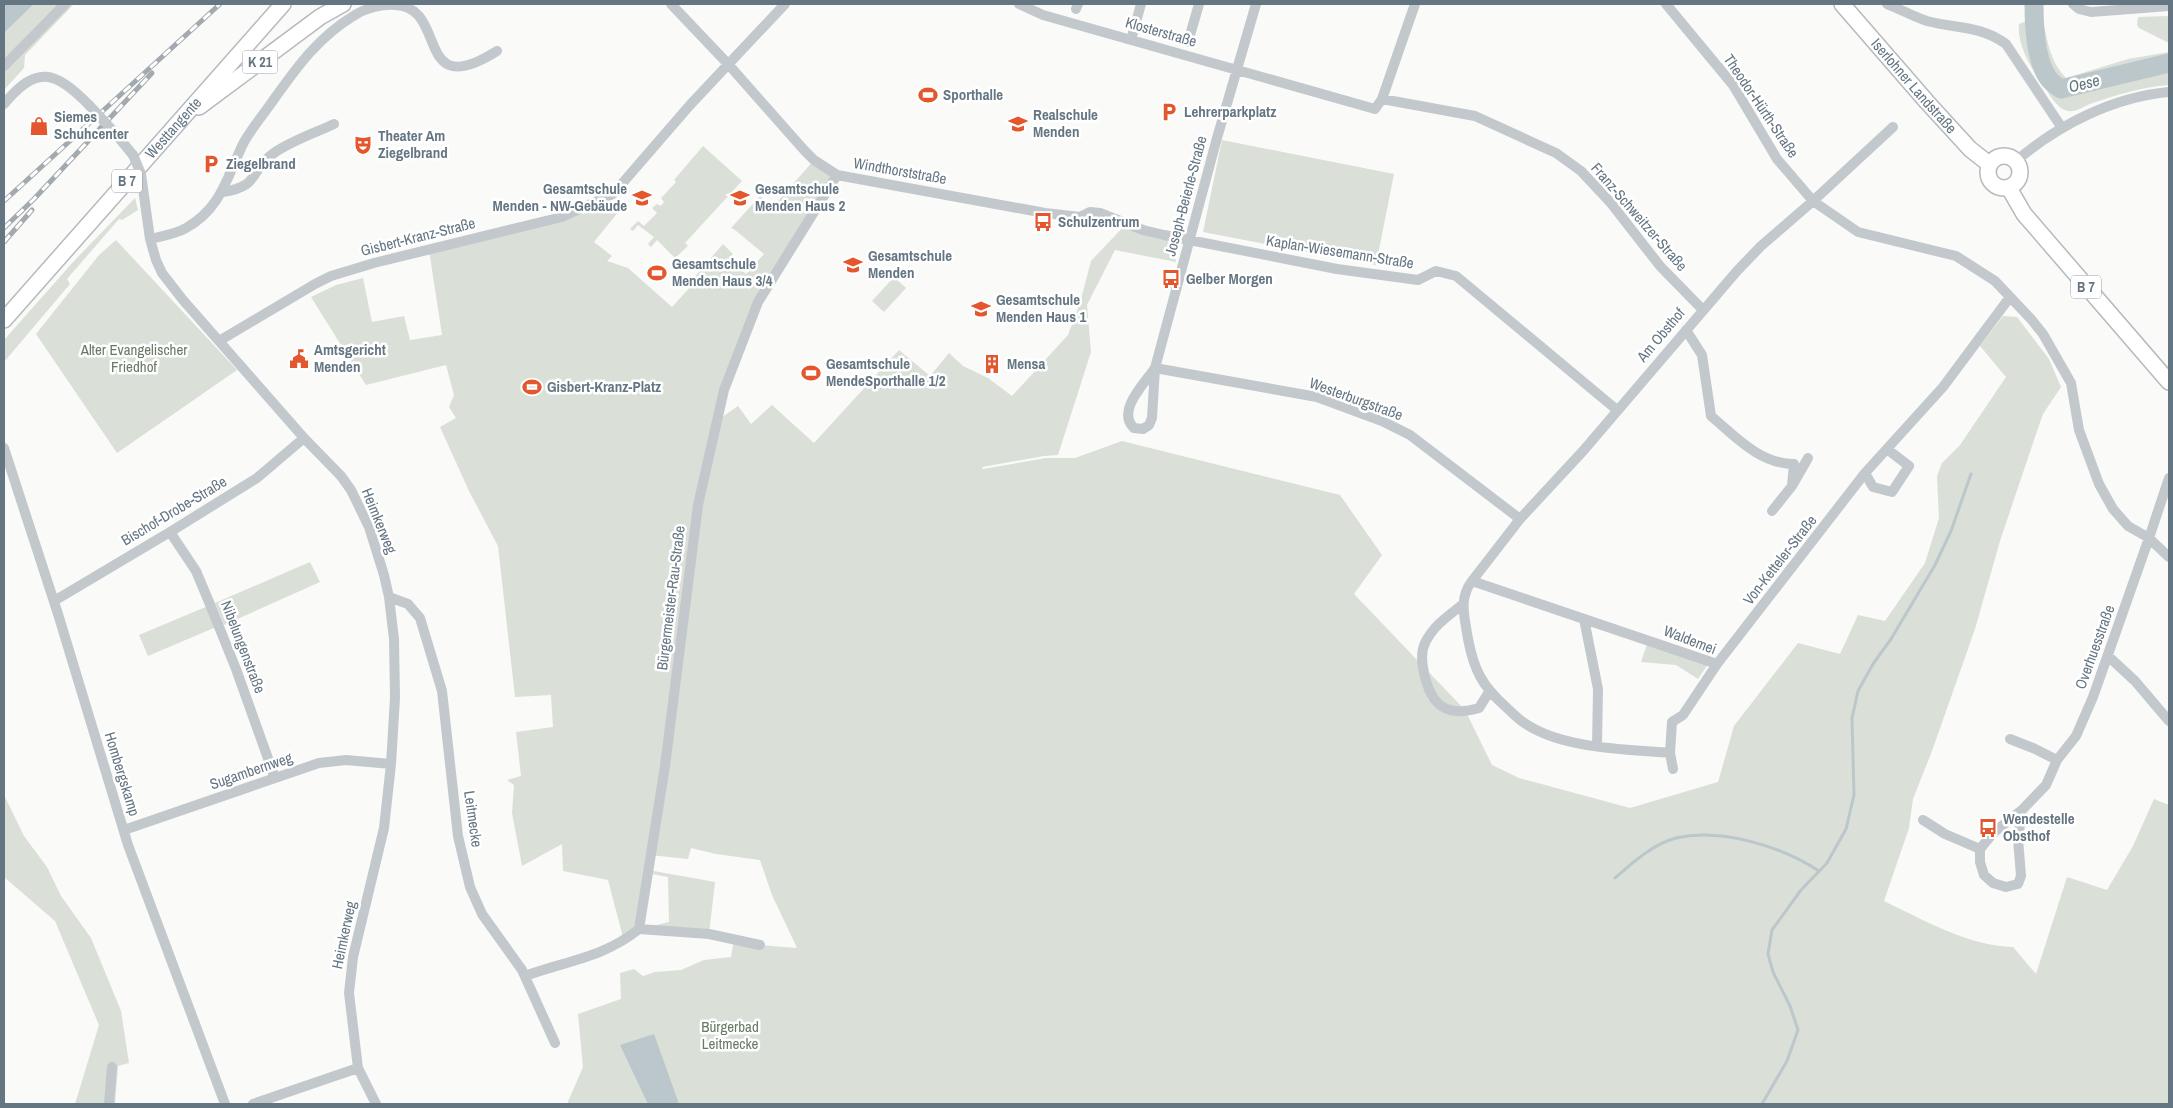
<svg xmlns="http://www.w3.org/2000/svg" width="2173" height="1108" font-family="'Archivo Narrow',sans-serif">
	<rect width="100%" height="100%" fill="#fafaf8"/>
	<!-- green -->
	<path fill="#dadfd7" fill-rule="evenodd" d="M34 4H74L25 55 24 68 4 90V33Z
		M2169 16V43L2139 28 2137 25 2138 17Z
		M2027 21H2043C2048 43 2050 61 2066 78L2128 59 2169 52V85C2142 87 2116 95 2090 104 2083 107 2073 114 2065 110 2053 105 2044 85 2036 74 2027 61 2017 41 2019 24Z
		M1222 140 1394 174 1376 265 1203 232Z
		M703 146 742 181 685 243 688 246 675 258 657 240 651 247 648 244 654 237 638 225 633 231 630 229 638 221 644 226 657 213 652 208 657 204 661 206 664 202 661 198 676 182 674 180Z
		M814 160 837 175 758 302 718 420 738 406 751 424 772 405 814 443 899 350 930 376 949 353 963 366 988 378 1012 396 1068 335 1080 303 1091 261 1127 223C1155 232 1169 230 1176 262L1115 250 1087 305 1091 352 1058 455 1044 456 982 467 983 469 1046 458H1075L1122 441 1340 495 1382 555 1354 594 1465 710 1492 765 1519 778 1630 808 1718 782 1734 726 1798 643 1840 654 1858 615 1885 621 1925 563 1939 518 1937 476 1942 463 1960 445 2006 377 1980 346 2003 316 2017 317 2049 359 2061 387 2043 414 2035 437 2000 541 1975 629 1932 751 1913 799 1909 828 1884 901C1924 920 1968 946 2013 947L2036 974 2067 877 2107 890 2133 846 2154 799 2169 805V1104H567L583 1067 578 1014 621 999 620 973 634 969 643 976 655 972 681 970 704 960 731 957 734 939 760 945 797 948 772 895 760 860 716 854 691 848 688 859 650 855 648 870 715 882 709 934 640 929 624 941 608 880 563 871 562 844 522 866 512 813 514 785 507 780 521 776 516 732 553 727 551 695 515 697 498 546 469 491 440 427 456 418 449 407 454 395 446 365 366 385 311 297 336 285 363 278 372 322 404 316 410 340 442 335 429 250 562 217 602 200 621 204 623 206 594 242 612 256 607 261 628 268 672 307 693 284 691 281 723 244 733 254 729 259 746 274 764 254 735 230 731 228 760 196 773 207ZM647 873 668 877 669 922 640 929Z
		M135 198 138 210 122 220 119 219 67 279 70 284 4 362V340L74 261Z
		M116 240 237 370 117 453 36 334 99 255Z
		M894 277 906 288 884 312 872 301Z
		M310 562 320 582 224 625 215 603Z
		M208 606 216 627 148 656 139 635Z
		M1647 644 1708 664 1698 679 1676 665 1641 662Z
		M4 795 24 836 47 867 61 896 91 938 121 1011 129 1063 118 1066 115 1104H75L99 1025 55 921 4 877Z"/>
	<!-- water -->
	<path fill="#bbc7cb" d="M6 4H34L4 33V6Z
		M654 1034 679 1104H648L620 1045Z"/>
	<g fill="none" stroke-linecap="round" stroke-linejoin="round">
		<!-- stream -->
		<path stroke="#bbc7cb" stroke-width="3" d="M1615 878C1632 863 1653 844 1676 838 1721 828 1781 846 1819 871
			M1762 1104 1787 1061 1798 1030 1790 1006 1773 972 1768 954 1772 930 1801 890 1827 863 1846 829 1854 795 1852 718 1858 691 1873 664 1891 639 1935 565 1951 531 1971 474"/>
		<!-- river -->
		<path stroke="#bbc7cb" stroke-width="19" d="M2034 4C2034 25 2035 61 2049 79 2052 83 2057 86 2061 89L2169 63"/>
		<!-- primary casing -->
		<g stroke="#b5babe" stroke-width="18">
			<g id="primary">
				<path id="s1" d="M1842 4 1927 102 1970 149 1989 164"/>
				<path d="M199 107 320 17 343 4"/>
				<circle cx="2004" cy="172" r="16"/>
				<path d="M2009 188 2024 214 2169 382"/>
				<path id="s2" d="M4 320 283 4"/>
			</g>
		</g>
		<!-- street -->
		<path stroke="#c3c8cc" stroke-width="10" d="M671 4 728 64 804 150 814 160 837 175 1045 213 1080 217 1090 212 1100 213 1143 230 1164 235 1337 269 1418 280 1436 271 1456 276 1617 410
			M1019 4 1043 15 1375 109 1382 99 1475 116 1556 153 1581 171 1610 202 1660 266 1702 309
			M1666 4 1733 85 1777 159 1813 201 1858 232 1956 256 1995 281 2031 319 2043 334 2071 383 2079 430 2099 484 2113 509 2128 526 2149 538 2093 697 2076 736 2057 760 2046 785 2022 810 1993 833 1980 849V862L1984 875 1993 883 2006 887 2018 884 2021 876 2018 839 2022 810
			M1887 4C1900 9 1914 17 1927 21 1956 29 1980 25 2006 44L2062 128
			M2073 4 2079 9 2091 12 2169 6
			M1076 9 1078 4
			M1131 40 1141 4
			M1188 42 1199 4
			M4 66 65 4
			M1382 99 1415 4
			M4 104C37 64 55 71 89 105
			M114 132 133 155
			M2016 161C2058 125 2113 97 2169 92
			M222 192C261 187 249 170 274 153 291 141 315 133 334 124
			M145 203 150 239 156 260 162 273 183 300 304 438 341 476 351 490 369 527 384 575 389 597 394 639 395 698 391 764 384 828 353 957 349 993 358 1068 376 1104
			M150 239C162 236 176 234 186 228 222 208 227 176 244 142 252 128 263 115 272 102 297 67 318 37 355 15 366 8 382 4 395 5 449 6 413 104 497 51
			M1686 330 1702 355 1711 416C1736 437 1760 464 1794 464L1792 486
			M219 341 315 284 331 276 374 263 562 217 613 194 690 105 785 4
			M1155 368C1144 384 1116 411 1134 428L1143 429 1149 425 1152 418 1155 368 1217 138 1256 4
			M1155 368 1317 397 1382 421 1410 435 1520 519
			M4 448 58 614 128 845 225 1104
			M1865 473 1873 487 1892 492 1909 466 1887 449
			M2169 478 2149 538 2169 557
			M1772 511 1792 486 1808 458
			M170 532 196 571 209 602 236 669 275 778
			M1472 581 1717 664 1683 715 1672 722 1670 753C1625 749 1561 749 1523 722 1517 718 1511 712 1506 707 1482 686 1474 670 1468 639 1465 618 1458 599 1472 581Z
			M1472 581 1520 519 1583 451 1737 271 1761 246 1813 201 1893 127
			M389 597 408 604 420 618 442 691 458 836 470 887 482 914 522 970 555 1043
			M54 601 170 532 257 478 304 438
			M1462 605C1448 616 1433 626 1425 643 1421 651 1422 664 1424 673 1431 705 1446 718 1479 708L1489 692
			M1584 619 1598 689 1597 746
			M2108 656 2135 681 2169 721
			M1717 664 1865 473 1943 387 2010 297
			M2010 739 2033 748 2057 760
			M1670 753 1673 769
			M1923 820 1945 834 1980 849
			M124 830 319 763 346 760 391 764
			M639 929 709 934 760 945
			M525 976C566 961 605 957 639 929L665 766 698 505 724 390 758 302 837 175
			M109 1104 112 1067
			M253 1104 358 1068"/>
		<!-- primary -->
		<use href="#primary" stroke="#fff" stroke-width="15"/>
		<!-- rail casing -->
		<g stroke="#a2aab0" stroke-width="5">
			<path id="rail" d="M4 201 220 4
				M4 228 34 199 152 73
				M4 242 32 210"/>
		</g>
		<!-- rail -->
		<use href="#rail" stroke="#fff" stroke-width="3" stroke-dasharray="9" stroke-linecap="butt"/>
		<!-- street-bridge -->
		<path stroke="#c3c8cc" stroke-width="10" d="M89 105 114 132
			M133 155 141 174 145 203"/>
	</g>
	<!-- icons -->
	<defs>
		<g id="stadium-bare" transform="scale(1.5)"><path d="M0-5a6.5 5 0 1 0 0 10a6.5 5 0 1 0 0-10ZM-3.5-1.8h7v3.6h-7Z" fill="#e4572e" stroke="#fff" stroke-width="2.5" paint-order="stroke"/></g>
		<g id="parking-bare" transform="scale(1.5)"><path d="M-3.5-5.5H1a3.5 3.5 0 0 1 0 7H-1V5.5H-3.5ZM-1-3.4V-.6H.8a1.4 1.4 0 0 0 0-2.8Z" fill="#e4572e" stroke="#fff" stroke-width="2.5" paint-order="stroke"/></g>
		<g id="school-bare" transform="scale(1.5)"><path d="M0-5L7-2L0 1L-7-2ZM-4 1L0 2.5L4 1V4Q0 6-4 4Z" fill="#e4572e" stroke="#fff" stroke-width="2.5" paint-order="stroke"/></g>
		<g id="shop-bare" transform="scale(1.5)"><path d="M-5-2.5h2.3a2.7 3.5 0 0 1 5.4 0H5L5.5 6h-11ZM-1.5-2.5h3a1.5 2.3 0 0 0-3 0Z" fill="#e4572e" stroke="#fff" stroke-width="2.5" paint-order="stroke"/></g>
		<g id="theatre-bare" transform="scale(1.5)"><path d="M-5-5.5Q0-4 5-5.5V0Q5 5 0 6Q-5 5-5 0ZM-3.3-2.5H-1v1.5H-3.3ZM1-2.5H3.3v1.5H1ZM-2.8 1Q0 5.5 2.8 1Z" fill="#e4572e" stroke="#fff" stroke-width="2.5" paint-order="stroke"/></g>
		<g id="bus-bare" transform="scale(1.5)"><path d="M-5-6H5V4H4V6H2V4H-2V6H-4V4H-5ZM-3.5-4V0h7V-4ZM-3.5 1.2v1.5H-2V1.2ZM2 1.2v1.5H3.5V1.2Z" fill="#e4572e" stroke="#fff" stroke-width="2.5" paint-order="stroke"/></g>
		<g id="civic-bare" transform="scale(1.5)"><path d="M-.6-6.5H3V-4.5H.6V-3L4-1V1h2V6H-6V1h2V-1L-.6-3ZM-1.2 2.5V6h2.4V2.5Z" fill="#e4572e" stroke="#fff" stroke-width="2.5" paint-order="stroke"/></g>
		<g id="building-bare" transform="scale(1.5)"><path d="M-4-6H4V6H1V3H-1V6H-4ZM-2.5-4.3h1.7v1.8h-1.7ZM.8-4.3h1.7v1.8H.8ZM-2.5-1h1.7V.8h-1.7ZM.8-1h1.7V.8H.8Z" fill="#e4572e" stroke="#fff" stroke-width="2.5" paint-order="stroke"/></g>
	</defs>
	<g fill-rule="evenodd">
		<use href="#stadium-bare" x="928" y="95"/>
		<use href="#parking-bare" x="1169" y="112"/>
		<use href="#school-bare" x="1018" y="124"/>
		<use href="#shop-bare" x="39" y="126"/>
		<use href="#theatre-bare" x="363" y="145"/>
		<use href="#parking-bare" x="211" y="164"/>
		<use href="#school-bare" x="642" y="198"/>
		<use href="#school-bare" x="740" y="198"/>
		<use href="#bus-bare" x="1043" y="222"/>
		<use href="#school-bare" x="853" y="265"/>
		<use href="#stadium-bare" x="657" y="273"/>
		<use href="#bus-bare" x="1171" y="279"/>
		<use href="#school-bare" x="981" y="309"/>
		<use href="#civic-bare" x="299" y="359"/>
		<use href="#building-bare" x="992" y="364"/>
		<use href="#stadium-bare" x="811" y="373"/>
		<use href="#stadium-bare" x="532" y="387"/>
		<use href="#bus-bare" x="1988" y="828"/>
	</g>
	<g text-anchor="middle" stroke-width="5" stroke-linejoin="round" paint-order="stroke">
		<!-- shield labels -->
		<g fill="#fff" stroke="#939fa8" stroke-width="1">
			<rect x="242.5" y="50.5" width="35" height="23" rx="4"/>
			<rect x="112" y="169.5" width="30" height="23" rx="4"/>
			<rect x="2071" y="275.5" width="30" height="23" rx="4"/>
		</g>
		<g font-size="14" font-weight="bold" fill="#657683">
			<text x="260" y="67">K 21</text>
			<text x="127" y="186">B 7</text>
			<text x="2086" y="292">B 7</text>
		</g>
		<!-- street labels -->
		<g font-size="15" fill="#657683" stroke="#fff">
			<text transform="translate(1161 32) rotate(16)" y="5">Klosterstraße</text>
			<text dy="5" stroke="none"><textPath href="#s1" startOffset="109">Iserlohner Landstraße</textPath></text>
			<text transform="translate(1761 106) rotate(56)" y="5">Theodor-Hürth-Straße</text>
			<text dy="5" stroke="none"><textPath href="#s2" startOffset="256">Westtangente</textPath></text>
			<text transform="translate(900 171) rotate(10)" y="5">Windthorststraße</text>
			<text transform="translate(1186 196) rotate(-75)" y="5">Joseph-Beierle-Straße</text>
			<text transform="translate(1639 217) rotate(49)" y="5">Franz-Schweitzer-Straße</text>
			<text transform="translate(418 237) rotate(-14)" y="5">Gisbert-Kranz-Straße</text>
			<text transform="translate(1340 252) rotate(9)" y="5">Kaplan-Wiesemann-Straße</text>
			<text transform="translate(1661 335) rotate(-50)" y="5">Am Obsthof</text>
			<text transform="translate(1356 399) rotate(20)" y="5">Westerburgstraße</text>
			<text transform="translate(174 511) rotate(-31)" y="5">Bischof-Drobe-Straße</text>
			<text transform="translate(379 521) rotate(68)" y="5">Heimkerweg</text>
			<text transform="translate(1780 560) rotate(-52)" y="5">Von-Ketteler-Straße</text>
			<text transform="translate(671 598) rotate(-83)" y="5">Bürgermeister-Rau-Straße</text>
			<text transform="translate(1690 640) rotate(21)" y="5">Waldemei</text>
			<text transform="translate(243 647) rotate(69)" y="5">Nibelungenstraße</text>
			<text transform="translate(2095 647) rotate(-70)" y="5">Overhuesstraße</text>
			<text transform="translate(251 771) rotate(-19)" y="5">Sugambernweg</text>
			<text transform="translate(122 774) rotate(73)" y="5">Hombergskamp</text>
			<text transform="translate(473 819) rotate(82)" y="5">Leitmecke</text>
			<text transform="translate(344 935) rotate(-78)" y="5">Heimkerweg</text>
		</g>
		<!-- poi labels -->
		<g font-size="15" font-weight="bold" fill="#657683" stroke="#fff" text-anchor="start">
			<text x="943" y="100">Sporthalle</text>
			<text x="1184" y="117">Lehrerparkplatz</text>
			<text x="1033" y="120">Realschule<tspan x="1033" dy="17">Menden</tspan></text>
			<text x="54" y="122">Siemes<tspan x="54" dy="17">Schuhcenter</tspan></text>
			<text x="378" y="141">Theater Am<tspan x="378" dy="17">Ziegelbrand</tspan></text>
			<text x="226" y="169">Ziegelbrand</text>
			<text x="627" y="194" text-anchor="end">Gesamtschule<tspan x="627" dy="17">Menden - NW-Gebäude</tspan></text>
			<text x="755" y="194">Gesamtschule<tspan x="755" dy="17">Menden Haus 2</tspan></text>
			<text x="1058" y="227">Schulzentrum</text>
			<text x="868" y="261">Gesamtschule<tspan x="868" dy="17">Menden</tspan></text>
			<text x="672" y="269">Gesamtschule<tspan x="672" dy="17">Menden Haus 3/4</tspan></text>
			<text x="1186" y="284">Gelber Morgen</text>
			<text x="996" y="305">Gesamtschule<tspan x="996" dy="17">Menden Haus 1</tspan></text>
			<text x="314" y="355">Amtsgericht<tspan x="314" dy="17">Menden</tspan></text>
			<text x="826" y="369">Gesamtschule<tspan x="826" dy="17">MendeSporthalle 1/2</tspan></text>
			<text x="1007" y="369">Mensa</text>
			<text x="547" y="392">Gisbert-Kranz-Platz</text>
			<text x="2003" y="824">Wendestelle<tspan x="2003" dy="17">Obsthof</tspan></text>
		</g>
		<!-- park labels -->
		<g font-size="15" fill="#687a64" stroke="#fff">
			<text x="134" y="355">Alter Evangelischer<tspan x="134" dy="17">Friedhof</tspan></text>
			<text x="730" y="1032">Bürgerbad<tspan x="730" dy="17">Leitmecke</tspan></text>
		</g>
		<!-- water labels -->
		<g font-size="16" font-style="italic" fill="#60757c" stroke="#fff">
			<text transform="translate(2084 83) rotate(-14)" y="6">Oese</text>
		</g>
	</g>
	<!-- border -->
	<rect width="2173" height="1108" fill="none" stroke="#657683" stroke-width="10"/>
</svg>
